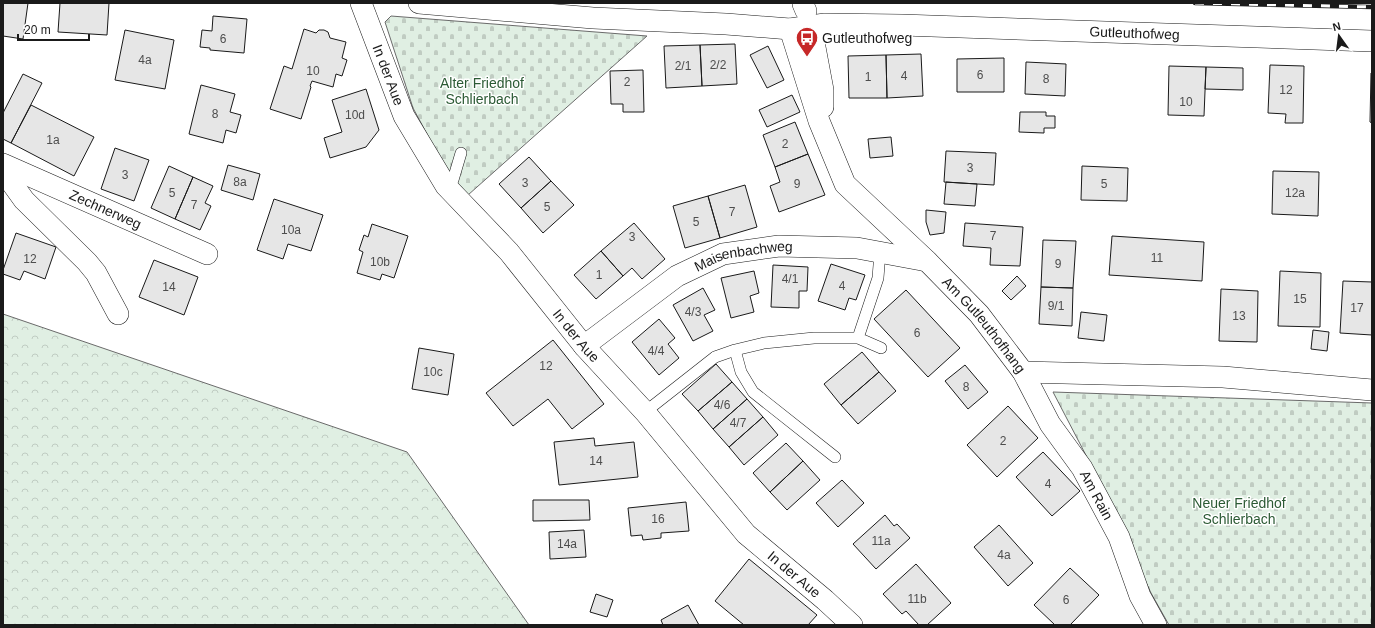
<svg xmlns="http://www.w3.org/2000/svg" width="1375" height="628" font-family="Helvetica,sans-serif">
	<defs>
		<pattern id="forest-crowns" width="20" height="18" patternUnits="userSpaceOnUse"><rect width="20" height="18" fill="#e0efe3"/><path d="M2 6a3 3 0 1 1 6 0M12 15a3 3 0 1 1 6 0" fill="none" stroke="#c0ccc2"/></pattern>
		<pattern id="cemetery-stones" width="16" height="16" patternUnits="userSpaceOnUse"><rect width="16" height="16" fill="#e0efe3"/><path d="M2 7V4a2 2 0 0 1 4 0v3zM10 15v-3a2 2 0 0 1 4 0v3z" fill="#c0ccc2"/></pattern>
	</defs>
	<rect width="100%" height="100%" fill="#fff"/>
	<!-- forest -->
	<path fill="url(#forest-crowns)" stroke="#6a6a6a" d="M3 314 407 452 529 625H3Z"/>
	<!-- cemetery -->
	<path fill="url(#cemetery-stones)" stroke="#6a6a6a" d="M391 16 647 36 468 195 449 175 413 108 385 22Z
		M1053 392 1372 403V625H1169L1151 593 1090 463Z"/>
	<!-- building -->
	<path fill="#e6e6e6" stroke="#1a1a1a" d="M3 3H28L23 39 3 36Z
		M60 3H109L107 35 58 32Z
		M213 16 247 19 244 53 210 50V48L200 47 202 30 212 31Z
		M304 29 316 33 319 30H324L328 32 330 38 346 42 342 58 347 60 342 76 336 74 333 87 312 81 310 86 311 87 301 119 270 109 284 66 292 69Z
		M125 30 174 40 165 89 115 80Z
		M735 44 737 84 702 86 700 45Z
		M700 45 702 86 666 88 664 46Z
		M768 46 784 80 767 88 750 55Z
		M921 54 923 96 887 98 886 55Z
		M886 55 887 98H849L848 56Z
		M1004 58V92H957V59Z
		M1026 62 1066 64 1065 96 1025 94Z
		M1270 65 1304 66 1303 123H1285L1286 114 1268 113Z
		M1169 66 1206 67 1204 116 1168 115Z
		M1206 67 1243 68V90L1205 89Z
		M643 70 644 112H623V104H611L610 71Z
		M1371 73H1372V123L1370 122Z
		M23 74 42 83 11 143 3 139V113Z
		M201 85 235 94 230 112 241 115 236 133 226 130 223 143 189 134Z
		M366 89 379 130 366 147 330 158 324 138 342 132 332 100Z
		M792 95 800 112 767 127 759 110Z
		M31 105 94 137 74 176 11 143Z
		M1020 112H1046V116H1055V128H1044V133L1019 132Z
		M795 122 808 154 775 167 763 135Z
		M891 137 893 156 870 158 868 139Z
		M115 148 149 160 134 201 101 189Z
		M946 151 996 153 994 185 944 182Z
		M808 154 825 195 779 212 770 186 780 182 775 167Z
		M529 157 551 181 521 208 499 184Z
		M228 165 260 174 253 200 221 190Z
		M169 166 193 177 175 219 151 208Z
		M1082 166 1128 168 1127 201 1081 200Z
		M1273 171 1319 172 1318 216 1272 214Z
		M193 177 213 186 205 203 211 206 200 230 175 219Z
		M551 181 574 205 543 233 521 208Z
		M946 182 977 184 975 206 944 204Z
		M745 185 757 227 720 238 708 196Z
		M708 196 720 238 685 248 673 206Z
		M274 199 323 215 311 251 288 244 283 259 257 250Z
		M926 210 946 212 944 233 930 235 926 222Z
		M634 223 665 259 642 279 632 268 623 276 601 251Z
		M965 223 1023 227 1020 266 990 265 991 248 963 246Z
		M372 224 408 236 394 278 382 274 380 280 357 273 363 252 359 250 364 235 368 237Z
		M16 233 56 247 45 279 24 271 20 280 3 274V270Z
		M1112 236 1204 242 1202 281 1109 275Z
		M1043 240 1076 241 1073 288 1041 287Z
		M601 251 623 276 596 299 574 275Z
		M154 260 198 277 184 315 139 297Z
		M831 264 865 275 856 300 849 298 845 310 818 301Z
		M773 265 808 267 807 291H799V308L771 307Z
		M754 271 759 293 750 296 754 312 731 318 721 278Z
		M1280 271 1321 273 1320 327 1278 326Z
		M1017 276 1026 286 1011 300 1002 291Z
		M1343 281 1372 282V335L1340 333Z
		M1041 287 1073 288 1072 326 1039 324Z
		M703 288 715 310 704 315 713 331 693 341 673 305Z
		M1221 289 1258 291 1257 342 1219 341Z
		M906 290 960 348 928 377 874 319Z
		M1081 312 1107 315 1104 341 1078 338Z
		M659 319 675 338 668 344 679 358 659 375 632 342Z
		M1313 330 1329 332 1327 351 1311 349Z
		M553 340 604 404 572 429 548 399 513 426 486 393Z
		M419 348 454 354 448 395 412 389Z
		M862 352 879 372 841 405 824 384Z
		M716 364 732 382 698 411 682 394Z
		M965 365 988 392 968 409 945 381Z
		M879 372 896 391 858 424 841 405Z
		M732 382 747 399 713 429 698 411Z
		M747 399 763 417 729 447 713 429Z
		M1008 406 1038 438 997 477 967 445Z
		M763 417 778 435 744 465 729 447Z
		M594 438 595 446 634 442 638 477 559 485 554 442Z
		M786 443 803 461 770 492 753 473Z
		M1043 452 1080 491 1052 516 1016 477Z
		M803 461 820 480 787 510 770 492Z
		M842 480 864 503 838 527 816 503Z
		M533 500H589L590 520 533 521Z
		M686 502 689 531 661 533V538L643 540 642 535 631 536 628 508Z
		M885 515 894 526 897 524 910 538 876 569 853 544Z
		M999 525 1033 563 1008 586 974 547Z
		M584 530 586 557 550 559 549 532Z
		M749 559 817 615 808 625H744L715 601Z
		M916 564 951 603 927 625H919L906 611 902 614 883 594Z
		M1070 568 1099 595 1070 625H1055L1034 605Z
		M596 594 613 600 607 617 590 612Z
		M688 605 699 625H663L661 620Z"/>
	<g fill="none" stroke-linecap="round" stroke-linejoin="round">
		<!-- service casing -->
		<g stroke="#1a1a1a" stroke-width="12">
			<path id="service" d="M446 186 453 180 461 153
				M858 338 878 278 880 252
				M735 350 741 372 753 392 835 457
				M645 412 715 357 735 350 764 343 814 338H858L881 348"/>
		</g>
		<!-- minor casing -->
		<g stroke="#1a1a1a" stroke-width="22">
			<g id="minor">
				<path id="s1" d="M361 3 404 116 446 186 509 252 584 346 645 412 746 534 825 600 852 625"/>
				<path id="s2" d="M419 3 593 18 726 24 790 29 825 24 902 25 1372 41"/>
				<path d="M803 4 806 11"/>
				<path id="s3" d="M790 29 819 121 845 184 927 261 979 314 1023 372 1050 424 1082 468 1119 537 1140 596 1156 625"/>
				<path d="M814 42 823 90V107"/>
				<path id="s4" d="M3 164 207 254"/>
				<path d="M3 171 24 200 87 262 96 273 118 314"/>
				<path id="s5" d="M584 346 677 276 723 254 779 246 857 248 927 261"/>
				<path d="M1023 372 1223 377 1372 390"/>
			</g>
		</g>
		<!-- service -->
		<use href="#service" stroke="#fff" stroke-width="11"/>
		<!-- minor -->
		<use href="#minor" stroke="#fff" stroke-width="21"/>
		<!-- rail casing -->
		<g stroke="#1a1a1a" stroke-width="4.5">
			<path id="rail" d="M1195 3 1372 7"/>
		</g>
		<!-- rail -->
		<use href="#rail" stroke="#fff" stroke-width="3" stroke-dasharray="9" stroke-linecap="butt"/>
	</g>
	<!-- icons -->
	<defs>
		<g id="bus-pin" transform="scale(1.15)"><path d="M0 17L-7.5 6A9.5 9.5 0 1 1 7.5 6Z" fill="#c62828" stroke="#fff"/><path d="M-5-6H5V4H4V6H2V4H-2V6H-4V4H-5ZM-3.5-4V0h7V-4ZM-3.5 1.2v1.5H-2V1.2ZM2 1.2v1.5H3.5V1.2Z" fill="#fff"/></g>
	</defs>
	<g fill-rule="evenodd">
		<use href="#bus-pin" x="807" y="38"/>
	</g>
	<g text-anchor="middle" stroke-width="3" stroke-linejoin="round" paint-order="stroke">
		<!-- number labels -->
		<g font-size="12" fill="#4d4d4d">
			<text x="223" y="43">6</text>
			<text x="145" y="64">4a</text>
			<text x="718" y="69">2/2</text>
			<text x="683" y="70">2/1</text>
			<text x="313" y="75">10</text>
			<text x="980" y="79">6</text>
			<text x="904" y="80">4</text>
			<text x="868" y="81">1</text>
			<text x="1046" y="83">8</text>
			<text x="627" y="86">2</text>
			<text x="1286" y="94">12</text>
			<text x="1186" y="106">10</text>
			<text x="215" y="118">8</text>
			<text x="355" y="119">10d</text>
			<text x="53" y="144">1a</text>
			<text x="785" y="148">2</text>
			<text x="970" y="172">3</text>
			<text x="125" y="179">3</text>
			<text x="240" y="186">8a</text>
			<text x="525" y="187">3</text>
			<text x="797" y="188">9</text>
			<text x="1104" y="188">5</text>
			<text x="172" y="197">5</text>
			<text x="1295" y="197">12a</text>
			<text x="194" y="209">7</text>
			<text x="547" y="211">5</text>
			<text x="732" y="216">7</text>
			<text x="696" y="226">5</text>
			<text x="291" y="234">10a</text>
			<text x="993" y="240">7</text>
			<text x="632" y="241">3</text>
			<text x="1157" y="262">11</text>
			<text x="30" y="263">12</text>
			<text x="380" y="266">10b</text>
			<text x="1058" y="268">9</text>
			<text x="599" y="279">1</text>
			<text x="790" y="283">4/1</text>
			<text x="842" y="290">4</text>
			<text x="169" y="291">14</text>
			<text x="1300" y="303">15</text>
			<text x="1056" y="310">9/1</text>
			<text x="1357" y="312">17</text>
			<text x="693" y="316">4/3</text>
			<text x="1239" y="320">13</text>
			<text x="917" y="337">6</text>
			<text x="656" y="355">4/4</text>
			<text x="546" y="370">12</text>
			<text x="433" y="376">10c</text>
			<text x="966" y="391">8</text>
			<text x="722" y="409">4/6</text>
			<text x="738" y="427">4/7</text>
			<text x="1003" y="445">2</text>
			<text x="596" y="465">14</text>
			<text x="1048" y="488">4</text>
			<text x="658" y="523">16</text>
			<text x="881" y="545">11a</text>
			<text x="567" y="548">14a</text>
			<text x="1004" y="559">4a</text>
			<text x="917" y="603">11b</text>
			<text x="1066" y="604">6</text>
		</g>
		<!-- street labels -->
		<g font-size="14" fill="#1a1a1a" stroke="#fff">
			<text dy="5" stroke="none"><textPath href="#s2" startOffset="717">Gutleuthofweg</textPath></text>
			<text dy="5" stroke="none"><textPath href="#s1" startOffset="77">In der Aue</textPath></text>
			<text dy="5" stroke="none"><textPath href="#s4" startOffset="112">Zechnerweg</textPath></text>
			<text dy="5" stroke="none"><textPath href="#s5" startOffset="187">Maisenbachweg</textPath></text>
			<text dy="5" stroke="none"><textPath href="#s3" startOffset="363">Am Gutleuthofhang</textPath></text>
			<text dy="5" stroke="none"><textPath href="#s1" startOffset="401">In der Aue</textPath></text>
			<text dy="5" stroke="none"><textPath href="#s3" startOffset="568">Am Rain</textPath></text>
			<text dy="5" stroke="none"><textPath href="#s1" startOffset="725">In der Aue</textPath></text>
		</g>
		<!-- poi labels -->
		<g font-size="14" fill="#1a1a1a" stroke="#fff" text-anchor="start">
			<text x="822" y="43">Gutleuthofweg</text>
		</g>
		<!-- park labels -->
		<g font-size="14" fill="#2b5a34" stroke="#fff">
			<text x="482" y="88">Alter Friedhof<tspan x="482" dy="16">Schlierbach</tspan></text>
			<text x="1239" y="508">Neuer Friedhof<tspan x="1239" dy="16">Schlierbach</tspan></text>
		</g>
	</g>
	<!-- border -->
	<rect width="1375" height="628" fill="none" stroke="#1a1a1a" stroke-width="8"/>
	<!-- north arrow -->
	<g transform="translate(1339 36) rotate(346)" stroke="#ffffff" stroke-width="3" paint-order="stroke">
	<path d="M0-3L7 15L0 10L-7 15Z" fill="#1a1a1a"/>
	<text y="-6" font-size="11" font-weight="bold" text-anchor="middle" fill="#1a1a1a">N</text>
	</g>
	<!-- scale -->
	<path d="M18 34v6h71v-6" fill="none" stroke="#1a1a1a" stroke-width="2"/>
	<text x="24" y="34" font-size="12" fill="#1a1a1a" stroke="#ffffff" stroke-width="3" paint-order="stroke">20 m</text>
</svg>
